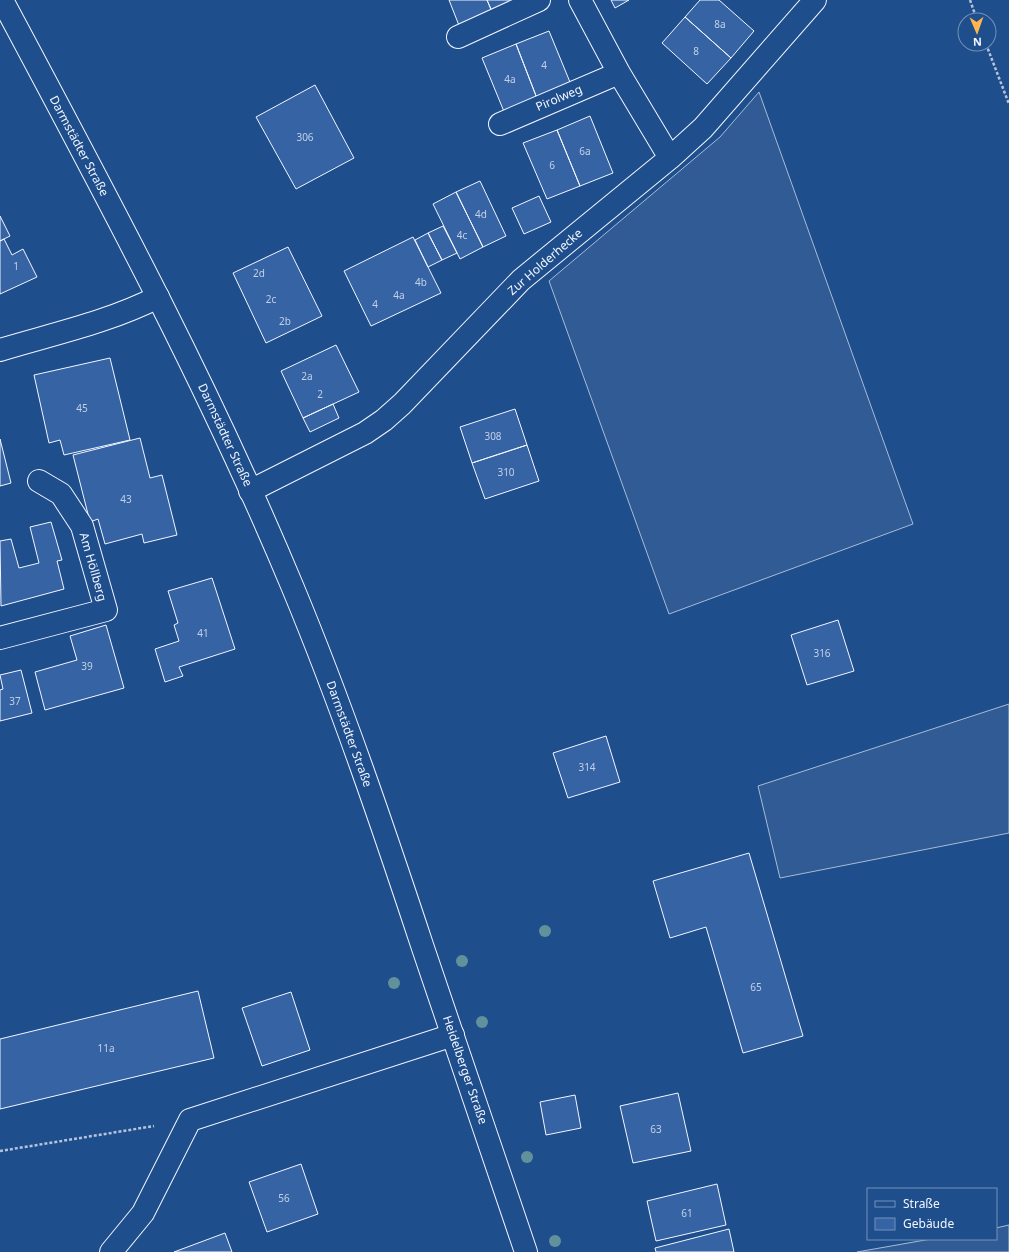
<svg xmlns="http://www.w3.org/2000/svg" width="1009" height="1252" font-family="'Noto Sans',sans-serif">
	<rect width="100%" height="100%" fill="#1f4e8c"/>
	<!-- built -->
	<path fill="#305b95" stroke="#a8bbd7" d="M759 92 913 524 669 614 549 281 720 137Z
		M1009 704V833L780 878 758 786Z
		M1009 1225V1252H857L931 1239H996V1228Z"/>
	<!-- building -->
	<path fill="#3563a3" stroke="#f2f6ff" d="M449 0H487L493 14 460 28Z
		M487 0H526L493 14Z
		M611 0H629L615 8Z
		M700 0H719L754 31 731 58 685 17Z
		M685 17 731 58 707 84 662 43Z
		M549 31 572 87 538 101 516 44Z
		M516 44 538 101 505 114 482 58Z
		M315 85 354 158 296 189 256 117Z
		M590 116 613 173 580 186 557 130Z
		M557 130 580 186 547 199 523 143Z
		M480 181 506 236 483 247 456 192Z
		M456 192 483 247 460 259 433 204Z
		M539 196 551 222 524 234 512 208Z
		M0 216 10 236 0 241Z
		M443 226 457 253 442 260 428 233Z
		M428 233 442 260 428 267 415 240Z
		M413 237 441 293 371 326 344 271Z
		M4 239 12 255 23 249 37 277 0 294V241Z
		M288 247 322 316 266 343 233 273Z
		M336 345 359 392 303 418 281 371Z
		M110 358 130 440 64 455 60 440 49 443 34 375Z
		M333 404 339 418 310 432 303 418Z
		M515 409 527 445 472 463 460 427Z
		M140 438 150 478 162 475 177 535 144 543 142 534 105 544 98 519 90 522 73 455Z
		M0 439 11 483 0 486Z
		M527 445 539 481 485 499 472 463Z
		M51 522 62 560 57 561 64 589 1 606 0 541 11 539 19 568 39 563 30 527Z
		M212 578 235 649 179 667 183 676 165 682 155 649 179 641 174 625 178 623 168 591Z
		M838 620 854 671 807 685 791 635Z
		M106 625 124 688 45 710 35 672 77 660 70 636Z
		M21 670 32 713 0 721V690L3 689 0 675Z
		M606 736 620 782 568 798 553 753Z
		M749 853 803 1036 743 1053 706 927 670 938 653 881Z
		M198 991 214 1058 0 1109V1039Z
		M291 992 310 1050 262 1066 242 1008Z
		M678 1093 691 1151 633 1163 620 1106Z
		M575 1095 581 1128 546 1135 540 1102Z
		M301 1164 318 1214 267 1232 249 1182Z
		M717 1184 726 1225 656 1241 647 1201Z
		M729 1229 734 1252H656L655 1248Z
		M225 1233 232 1252H174Z"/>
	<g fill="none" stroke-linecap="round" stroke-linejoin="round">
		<!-- minor casing -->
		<g stroke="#f2f6ff" stroke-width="24">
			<path id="minor" d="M580 0 619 73 670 158
				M458 37 539 0
				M500 124 619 73
				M0 350C53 334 109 322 158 297
				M250 491 365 433 384 420 402 404 521 280 670 158 703 128 815 0
				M0 638 106 610 82 526 61 494 39 481
				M111 1252 143 1213 190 1120 453 1035"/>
		</g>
		<!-- major casing -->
		<g stroke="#f2f6ff" stroke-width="24">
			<path id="major" d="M2 0C105 193 209 386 293 588 342 706 383 827 423 948 457 1049 492 1151 526 1252"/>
		</g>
		<!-- path -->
		<path stroke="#b3c4dc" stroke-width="2.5" stroke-dasharray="3 2" stroke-linecap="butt" d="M970 0 977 20
			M986 44 1009 104
			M0 1151 154 1126"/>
		<!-- minor -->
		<use href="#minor" stroke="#1f4e8c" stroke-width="22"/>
		<!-- major -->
		<use href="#major" stroke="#1f4e8c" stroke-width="22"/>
	</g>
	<!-- trees -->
	<g fill="#61919a">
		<circle cx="545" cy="931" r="6"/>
		<circle cx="462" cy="961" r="6"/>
		<circle cx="394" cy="983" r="6"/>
		<circle cx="482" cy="1022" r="6"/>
		<circle cx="527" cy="1157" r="6"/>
		<circle cx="555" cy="1241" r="6"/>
	</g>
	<g text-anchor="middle" stroke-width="3" stroke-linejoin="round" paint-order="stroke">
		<!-- number labels -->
		<g font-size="10" fill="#c3d1e8">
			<text x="720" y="28">8a</text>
			<text x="696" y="55">8</text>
			<text x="544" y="69">4</text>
			<text x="510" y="83">4a</text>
			<text x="305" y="141">306</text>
			<text x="585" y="155">6a</text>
			<text x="552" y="169">6</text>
			<text x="481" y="218">4d</text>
			<text x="462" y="239">4c</text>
			<text x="16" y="270">1</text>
			<text x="259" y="277">2d</text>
			<text x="421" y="286">4b</text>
			<text x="399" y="299">4a</text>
			<text x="271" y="303">2c</text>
			<text x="375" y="308">4</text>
			<text x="285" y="325">2b</text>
			<text x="307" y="380">2a</text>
			<text x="320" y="398">2</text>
			<text x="82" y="412">45</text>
			<text x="493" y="440">308</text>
			<text x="506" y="476">310</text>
			<text x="126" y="503">43</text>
			<text x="203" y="637">41</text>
			<text x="822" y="657">316</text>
			<text x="87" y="670">39</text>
			<text x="15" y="705">37</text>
			<text x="587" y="771">314</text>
			<text x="756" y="991">65</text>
			<text x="106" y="1052">11a</text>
			<text x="656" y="1133">63</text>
			<text x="284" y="1202">56</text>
			<text x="687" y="1217">61</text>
		</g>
		<!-- street labels -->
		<g font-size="12" fill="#f2f6ff" stroke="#1f4e8c">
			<text transform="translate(559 98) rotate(-23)" y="4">Pirolweg</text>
			<text transform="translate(79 146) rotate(62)" y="4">Darmstädter Straße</text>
			<text transform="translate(545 262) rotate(-41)" y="4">Zur Holderhecke</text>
			<text transform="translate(225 435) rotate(65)" y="4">Darmstädter Straße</text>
			<text transform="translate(93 567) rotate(74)" y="4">Am Höllberg</text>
			<text transform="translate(349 734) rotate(70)" y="4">Darmstädter Straße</text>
			<text transform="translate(465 1070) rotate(71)" y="4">Heidelberger Straße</text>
		</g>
	</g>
	<!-- legend -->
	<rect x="867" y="1188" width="130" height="52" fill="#1f4e8c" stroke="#7391ba"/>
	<rect x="875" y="1201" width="20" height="6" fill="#1f4e8c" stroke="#7391ba"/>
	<text x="903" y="1208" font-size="12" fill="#f2f6ff">Straße</text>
	<rect x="875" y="1218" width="20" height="12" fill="#3563a3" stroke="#7391ba"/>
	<text x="903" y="1228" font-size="12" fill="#f2f6ff">Gebäude</text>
	<!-- north arrow -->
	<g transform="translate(977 32) rotate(178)"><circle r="19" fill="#1f4e8c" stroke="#7391ba"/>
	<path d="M0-3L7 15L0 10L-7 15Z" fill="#ffb74d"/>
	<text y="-6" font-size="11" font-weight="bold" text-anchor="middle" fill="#f2f6ff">N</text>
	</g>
</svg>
